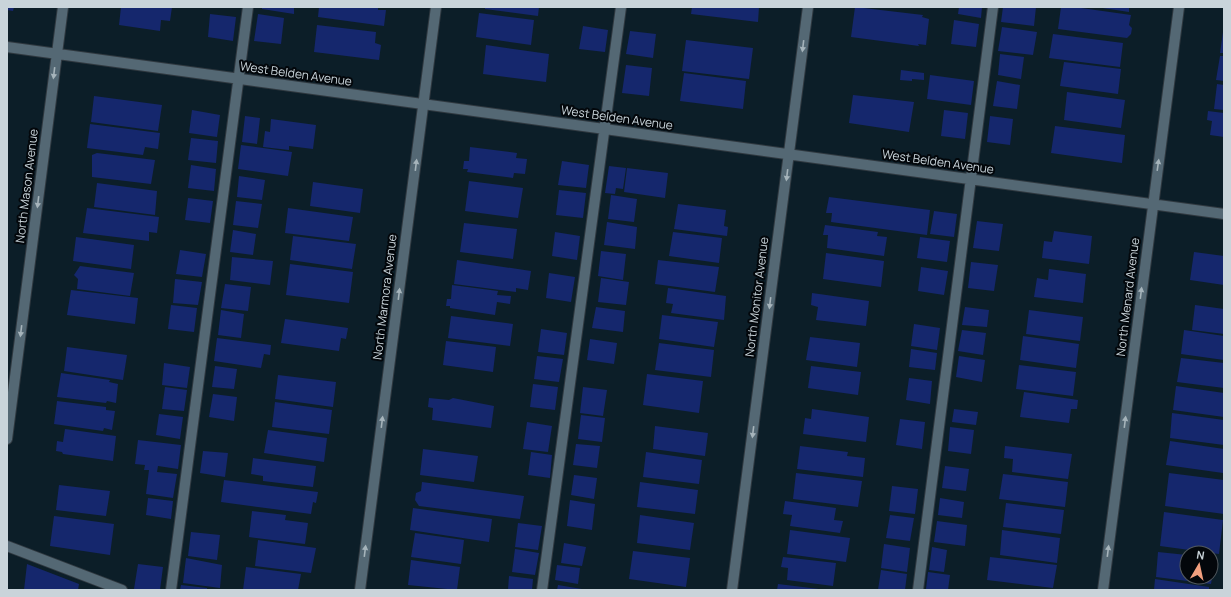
<svg xmlns="http://www.w3.org/2000/svg" width="1231" height="597" font-family="Manrope,sans-serif">
	<rect width="100%" height="100%" fill="#0c1e28"/>
	<!-- building -->
	<path fill="#15276d" d="M7 7H14L13 11 7 10Z
		M121 7H172L170 21 161 20 160 31 119 25Z
		M262 7H294V14L262 9Z
		M319 7H378V10H386L384 26 318 17Z
		M485 7H539L538 16 485 9Z
		M692 7H759L758 22 691 14Z
		M855 7 923 15 922 17 929 19 926 45 918 44 919 46 851 37Z
		M959 7H982L981 18 958 14Z
		M1003 7H1036L1034 26 1001 22Z
		M1061 7H1074L1131 15 1129 25 1132 28 1131 34 1127 38 1058 29Z
		M1096 7H1129V12Z
		M479 13 534 20 531 45 476 37Z
		M210 14 236 17 233 41 208 37Z
		M258 14 284 18 281 44 254 41Z
		M954 20 979 24 976 47 951 44Z
		M317 25 376 32 375 43 381 45 379 60 314 52Z
		M583 26 608 30 605 52 579 49Z
		M1002 27 1037 32 1033 55 998 51Z
		M630 31 656 34 653 58 626 54Z
		M1223 32H1224V53H1220Z
		M1053 34 1123 43 1120 67 1049 58Z
		M686 40 753 48 749 79 682 71Z
		M486 45 549 54 546 82 483 74Z
		M1000 54 1024 57 1021 79 998 75Z
		M1220 56H1224V81L1216 80Z
		M1064 62 1121 69 1118 94 1060 86Z
		M626 65 652 68 649 96 622 93Z
		M901 70 924 73V80L912 79V81L900 80Z
		M684 73 746 81 743 109 680 101Z
		M930 75 974 81 971 105 927 99Z
		M997 81 1020 85 1017 109 993 106Z
		M1217 84 1224 85V110L1214 109Z
		M1067 92 1125 100 1121 128 1064 120Z
		M853 95 914 102 909 132 849 123Z
		M94 96 162 105 158 131 91 122Z
		M192 110 220 115 217 137 189 133Z
		M944 110 968 113 965 139 941 136Z
		M1208 111 1224 113V137L1210 135 1212 121 1207 120Z
		M245 116 260 118 257 144 242 142Z
		M990 116 1013 119 1010 145 987 142Z
		M271 119 316 125 313 149 289 146V150L263 147 265 131 270 132Z
		M90 124 160 133 158 149 145 147 143 155 87 148Z
		M1055 126 1125 135 1122 163 1051 153Z
		M191 138 218 141 216 163 188 160Z
		M241 145 292 152 288 176 238 169Z
		M470 147 517 153 516 158 527 159 525 174 514 173 513 178 467 172 468 169H463L464 161H469Z
		M97 153 155 160 151 184 92 177V155Z
		M562 161 589 165 586 188 558 185Z
		M191 165 216 169 214 191 188 188Z
		M609 166 626 168 623 189 616 188 615 194 605 193Z
		M627 168 668 173 665 198 624 192Z
		M239 176 265 180 262 200 237 197Z
		M469 181 523 188 518 218 465 211Z
		M313 182 363 189 360 213 310 206Z
		M97 183 157 191 155 215 94 207Z
		M559 190 586 193 583 218 556 215Z
		M611 195 637 199 634 222 608 219Z
		M829 197 930 210 927 235 831 222 832 213H826Z
		M188 198 213 201 210 223 185 220Z
		M236 201 262 204 258 228 233 225Z
		M678 204 726 210 724 226 728 227 727 236 674 229Z
		M87 208 159 217 157 233 149 232V241L83 233Z
		M288 208 353 217 349 241 285 233Z
		M934 211 957 214 954 237 930 234Z
		M977 221 1003 224 999 251 973 248Z
		M607 222 637 227 635 249 604 245Z
		M464 223 517 229 513 259 460 252Z
		M825 225 878 232 877 236 887 237 884 256 827 248 828 235H823Z
		M233 230 256 234 253 255 230 252Z
		M1054 231 1092 236 1089 264 1042 258 1044 241 1052 242Z
		M555 232 580 236 577 260 552 256Z
		M673 232 722 238 719 263 669 256Z
		M293 236 356 244 352 269 290 260Z
		M76 237 134 245 131 269 73 261Z
		M920 237 950 241 947 262 917 258Z
		M180 250 206 254 202 277 176 274Z
		M601 251 626 254 623 280 598 276Z
		M1194 252 1224 256V285L1190 280Z
		M826 253 884 261 881 287 823 279Z
		M232 257 273 261 270 285 230 280Z
		M457 260 531 271 528 290 516 288V292L454 284Z
		M658 260 719 267 715 292 655 284Z
		M971 262 998 265 994 291 968 288Z
		M290 264 353 272 349 303 286 295Z
		M80 266 134 273 130 296 77 289 78 279 74 275Z
		M921 267 948 271 944 295 918 291Z
		M1049 269 1086 274 1083 303 1034 297 1037 278 1048 280Z
		M549 273 575 277 571 302 546 298Z
		M601 278 629 282 626 305 598 302Z
		M175 279 202 282 198 305 173 303Z
		M225 284 251 287 248 311 221 308Z
		M452 285 498 291 497 295 511 296 510 304 497 302 495 315 450 308V306H446L447 299H451Z
		M668 288 726 296 724 320 671 313 673 304 666 303Z
		M71 290 138 298 135 324 67 315Z
		M812 293 869 301 866 326 816 320 818 307 811 305Z
		M171 305 197 308 194 332 168 329Z
		M1195 305 1224 309V334L1192 330Z
		M596 307 625 311 623 332 592 328Z
		M965 307 989 310 987 327 962 325Z
		M221 310 244 314 241 338 218 335Z
		M1029 310 1083 317 1080 341 1026 334Z
		M662 315 718 322 714 347 659 339Z
		M451 316 513 324 510 346 448 338Z
		M285 319 348 328 346 339 341 338 339 351 281 343Z
		M914 324 940 328 937 350 911 346Z
		M541 329 567 333 564 355 538 352Z
		M962 330 986 333 983 355 958 351Z
		M1184 330 1224 336V360L1181 354Z
		M1023 336 1079 344 1076 368 1020 360Z
		M810 337 860 343 857 367 806 360Z
		M217 338 271 345 270 355 264 354 261 368 214 361Z
		M590 339 617 343 614 364 587 360Z
		M446 341 496 347 493 372 443 365Z
		M659 343 714 350 711 377 655 370Z
		M67 347 127 355 123 380 64 371Z
		M911 349 937 353 935 370 909 367Z
		M537 356 563 359 559 382 534 379Z
		M959 356 985 360 982 382 956 377Z
		M1181 358 1224 363V388L1177 382Z
		M164 363 190 367 187 388 162 385Z
		M1019 365 1076 372 1073 396 1016 389Z
		M215 366 237 369 234 389 212 387Z
		M811 366 861 372 858 395 808 388Z
		M61 373 110 380 109 382 118 384 116 403 107 401 106 403 57 397Z
		M647 374 703 381 699 413 643 405Z
		M278 375 336 382 333 407 275 399Z
		M909 378 932 381 930 404 906 400Z
		M533 384 558 387 555 410 530 407Z
		M1176 386 1224 393V417L1173 410Z
		M165 387 187 390 184 411 162 409Z
		M583 387 607 390 603 416 580 413Z
		M1024 392 1078 400 1077 409H1071L1069 423 1020 417Z
		M213 394 237 397 234 421 209 417Z
		M429 398 449 400 453 398 494 406 491 428 432 420 433 408 428 407Z
		M57 401 106 407V410L115 411 112 430 104 428 103 431 54 424Z
		M275 402 332 410 329 434 272 427Z
		M812 409 869 417 866 442 803 434 805 418 811 419Z
		M954 409 978 412 976 425 952 422Z
		M1172 413 1224 420V445L1170 438Z
		M159 414 183 417 180 439 156 435Z
		M581 415 605 418 602 442 578 439Z
		M900 419 925 422 922 449 896 445Z
		M527 422 552 426 548 452 523 449Z
		M655 426 708 433 705 456 653 449Z
		M950 427 974 430 971 454 948 451Z
		M65 429 116 436 113 461 63 454 62 452 56 451 57 441 63 442Z
		M268 430 327 438 324 462 264 453Z
		M138 440 181 445 178 469 158 466 157 472 177 474 173 498 146 494 149 470H144L145 465 135 464Z
		M1170 441 1224 449 1223 473 1166 465Z
		M576 444 600 446 597 468 573 465Z
		M800 446 848 452 847 456 865 458 863 477 797 469Z
		M1005 446 1072 454 1068 479 1012 472 1013 459 1004 458Z
		M423 449 478 456 474 482 420 475Z
		M203 451 228 453 225 477 200 473Z
		M531 452 552 455 550 478 528 475Z
		M646 452 702 460 699 484 643 477Z
		M253 458 316 466 313 487 263 481V476L251 474Z
		M945 466 969 469 966 491 942 488Z
		M796 473 862 481 858 507 793 499Z
		M1169 473 1224 480V514L1165 506Z
		M1003 474 1068 482 1065 507 999 499Z
		M574 475 597 478 594 499 571 495Z
		M224 480 318 492 316 503 313 502 311 514 221 502Z
		M422 482 524 496 520 519 419 506 415 500 416 493 421 491Z
		M640 482 698 490 695 514 637 507Z
		M59 485 110 491 106 516 56 510Z
		M892 486 918 489 915 514 889 511Z
		M148 498 173 501 171 519 146 515Z
		M940 498 964 502 962 518 938 515Z
		M570 500 595 504 592 530 567 526Z
		M785 501 836 508 834 520 843 521 840 533 790 526 792 515 783 514Z
		M1006 503 1064 510 1061 534 1003 527Z
		M413 508 492 519 489 542 410 530Z
		M252 511 286 515 285 520 308 523 305 544 249 537Z
		M1164 512 1223 520 1219 554 1160 546Z
		M640 515 694 523 690 550 637 543Z
		M890 515 914 518 910 541 886 538Z
		M54 516 114 524 110 555 50 546Z
		M937 521 967 525 965 546 934 542Z
		M518 523 542 526 538 550 515 547Z
		M790 530 850 538 846 562 787 554Z
		M1002 530 1060 538 1057 563 1000 555Z
		M191 532 220 535 217 560 188 556Z
		M415 533 464 540 461 564 411 557Z
		M258 540 316 548 311 573 255 566Z
		M564 543 586 547 582 566 561 563Z
		M884 544 910 548 907 572 881 568Z
		M932 547 947 550 944 572 929 570Z
		M515 549 539 553 535 575 512 572Z
		M633 551 690 558 686 587 629 579Z
		M1158 552 1187 555V577H1211V558L1215 559 1211 584 1156 577Z
		M783 557 836 563 833 586 787 580 788 568 781 567Z
		M990 557 1057 565 1053 588 987 580Z
		M186 558 222 565 220 588 183 583Z
		M411 560 460 567 457 590 408 585Z
		M27 564 79 584 78 590H24Z
		M138 564 163 567 160 590 134 589Z
		M557 565 580 568 578 584 555 580Z
		M246 567 301 574 298 590H243Z
		M881 570 907 574 905 590H878Z
		M928 572 950 575 948 590 926 589Z
		M509 576 533 579 532 590H508Z
		M1155 579 1209 587V590H1154Z
		M778 584 819 589V590H777Z
		M181 585 207 588V590H180Z
		M558 585 582 589 557 590Z"/>
	<g fill="none" stroke-linecap="round" stroke-linejoin="round">
		<!-- minor casing -->
		<g stroke="#303940" stroke-width="12">
			<path id="minor" d="M7 47 1224 214
				M7 439 63 7
				M7 546 122 590
				M171 590 248 7
				M360 590 436 7
				M542 590 621 7
				M732 590 808 7
				M918 590 993 7
				M1103 590 1179 7"/>
		</g>
		<!-- minor -->
		<use href="#minor" stroke="#546874" stroke-width="10"/>
	</g>
	<!-- one-way arrows -->
	<defs><path id="oneway-solid" d="M-6-.8H1V-3.2L6.5 0L1 3.2V.8H-6Z"/></defs>
	<g fill="#a6b4bb">
		<use href="#oneway-solid" transform="translate(803 46) rotate(97)"/>
		<use href="#oneway-solid" transform="translate(54 73) rotate(97)"/>
		<use href="#oneway-solid" transform="translate(416 165) rotate(-83)"/>
		<use href="#oneway-solid" transform="translate(1158 165) rotate(-82)"/>
		<use href="#oneway-solid" transform="translate(787 175) rotate(97)"/>
		<use href="#oneway-solid" transform="translate(38 202) rotate(97)"/>
		<use href="#oneway-solid" transform="translate(1141 293) rotate(-83)"/>
		<use href="#oneway-solid" transform="translate(399 294) rotate(-83)"/>
		<use href="#oneway-solid" transform="translate(770 303) rotate(97)"/>
		<use href="#oneway-solid" transform="translate(21 331) rotate(97)"/>
		<use href="#oneway-solid" transform="translate(382 422) rotate(-83)"/>
		<use href="#oneway-solid" transform="translate(1125 422) rotate(-83)"/>
		<use href="#oneway-solid" transform="translate(753 432) rotate(97)"/>
		<use href="#oneway-solid" transform="translate(365 551) rotate(-83)"/>
		<use href="#oneway-solid" transform="translate(1108 551) rotate(-83)"/>
	</g>
	<g text-anchor="middle" stroke-width="4" stroke-linejoin="round" paint-order="stroke">
		<!-- street labels -->
		<g font-size="12" fill="#c9d4da" stroke="#03070b">
			<text transform="translate(296 74) rotate(8)" y="4">West Belden Avenue</text>
			<text transform="translate(617 118) rotate(8)" y="4">West Belden Avenue</text>
			<text transform="translate(938 162) rotate(8)" y="4">West Belden Avenue</text>
			<text transform="translate(27 186) rotate(-83)" y="4">North Mason Avenue</text>
			<text transform="translate(385 297) rotate(-83)" y="4">North Marmora Avenue</text>
			<text transform="translate(757 297) rotate(-83)" y="4">North Monitor Avenue</text>
			<text transform="translate(1128 297) rotate(-83)" y="4">North Menard Avenue</text>
		</g>
	</g>
	<!-- border -->
	<rect width="1231" height="597" fill="none" stroke="#c9d4da" stroke-width="16"/>
	<!-- north arrow -->
	<g transform="translate(1199 565) rotate(9)"><circle r="19" fill="#03070b" stroke="#52595e"/>
	<path d="M0-3L7 15L0 10L-7 15Z" fill="#f2a07f"/>
	<text y="-6" font-size="11" font-weight="bold" text-anchor="middle" fill="#c9d4da">N</text>
	</g>
</svg>
